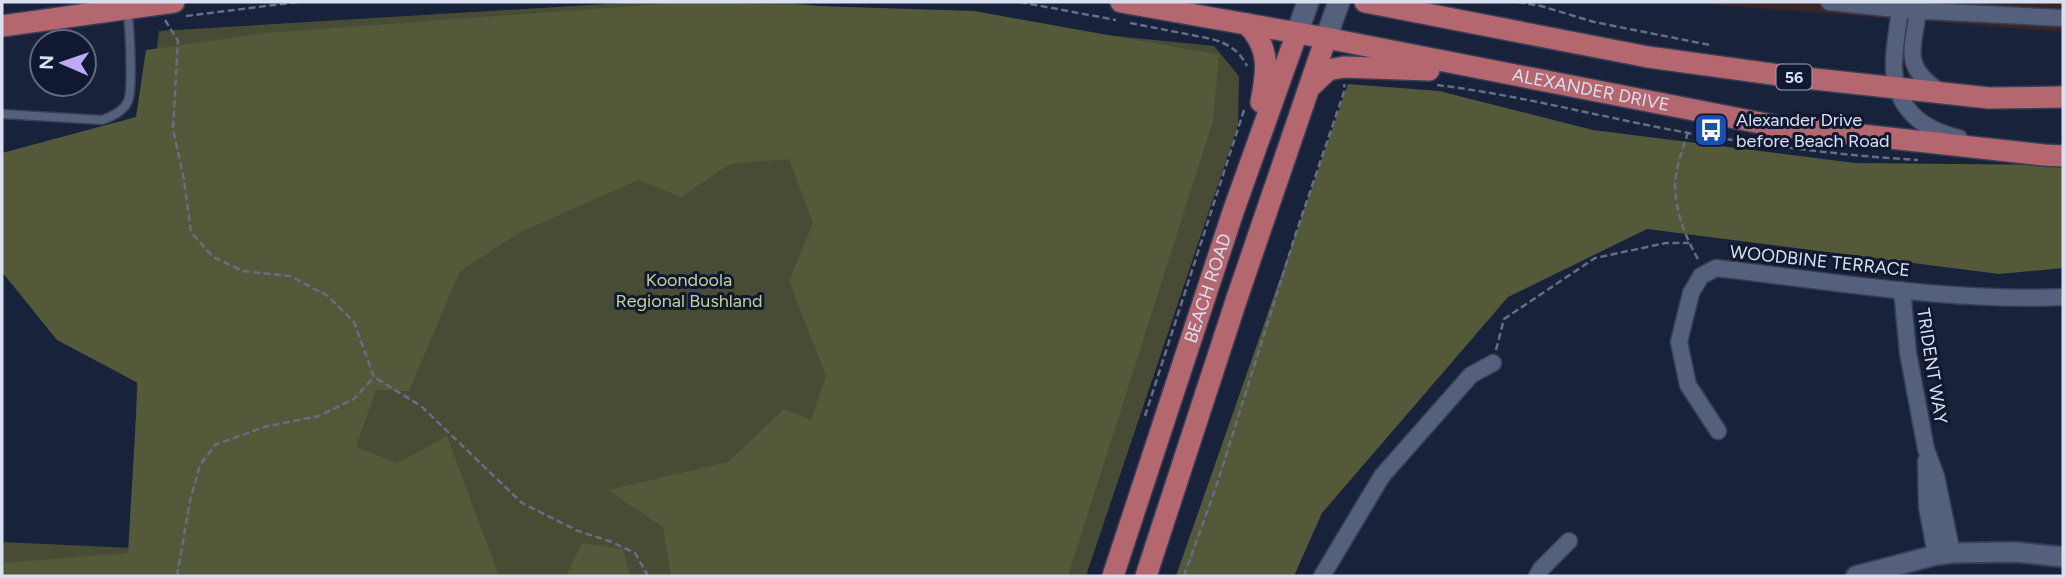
<svg xmlns="http://www.w3.org/2000/svg" width="2065" height="578" font-family="Figtree,sans-serif">
	<rect width="100%" height="100%" fill="#19223b"/>
	<!-- industrial -->
	<path fill="#382528" d="M1677 2H2063V32Z"/>
	<!-- green -->
	<path fill="#484c35" d="M640 2H781L1214 46 1239 76 1238 125 1086 576H2V542L132 548 144 155 159 31Z"/>
	<!-- forest -->
	<path fill="#535939" d="M688 2 974 11 1219 55 1213 121 1068 576H671L663 527 608 490 728 462 784 409 811 420 826 376 789 281 813 223 789 159 730 164 681 197 638 180 521 232 460 271 409 391 376 390 356 447 397 463 447 436 499 576H2V563L128 553 138 383 57 340 2 272V153L136 117 146 50 266 33Z
		M1348 84 1439 91 1593 130 1855 163 2063 165V268L1999 274 1647 229 1508 297 1322 513 1294 576H1176Z
		M582 543 623 549 630 576H566Z"/>
	<g fill="none" stroke-linecap="round" stroke-linejoin="round">
		<!-- service casing -->
		<g stroke="#383e54" stroke-width="11">
			<path id="service" d="M2 114 102 120C112 116 123 112 128 101 133 90 130 25 127 11"/>
		</g>
		<!-- minor casing -->
		<g stroke="#383e54" stroke-width="19">
			<path id="minor" d="M1829 2 1905 10 2063 18
				M1900 9C1898 29 1893 50 1894 69 1896 109 1923 130 1959 138
				M1918 11C1913 50 1902 66 1939 91
				M1902 290 1908 353 1926 449 1936 476 1952 553
				M1718 431 1688 385 1679 342 1691 293 1701 276 1716 268C1829 281 1950 302 2063 297
				M1926 461 1927 507 1936 555
				M1322 576 1382 476 1471 375 1493 363
				M1537 576 1541 569 1569 541"/>
		</g>
		<!-- tertiary casing -->
		<g stroke="#383e54" stroke-width="23">
			<path id="tertiary" d="M1856 576 1936 555 1952 553 2015 552 2063 557"/>
		</g>
		<!-- secondary casing -->
		<g stroke="#383e54" stroke-width="24">
			<path id="secondary" d="M1297 33 1308 2
				M1326 38 1339 2"/>
		</g>
		<!-- primary casing -->
		<g stroke="#383e54" stroke-width="24">
			<g id="primary">
				<path id="s1" d="M1121 2 1326 38 1771 125 2044 155 2063 156"/>
				<path d="M1365 2 1648 57 1787 76 1989 98 2063 97"/>
				<path d="M1247 24C1271 48 1267 72 1261 102"/>
				<path d="M2 26 174 2"/>
				<path d="M1311 86 1328 70 1344 67 1429 70"/>
				<path id="s2" d="M1113 576 1233 212 1297 33"/>
				<path d="M1146 576 1237 298 1326 38"/>
			</g>
		</g>
		<!-- path -->
		<path stroke="#666e84" stroke-width="2.5" stroke-dasharray="7 3.5" stroke-linecap="butt" d="M1020 2 1116 20
			M1518 2 1541 6 1594 22 1710 45
			M186 16 298 2
			M165 20 178 41 173 129 184 180 191 232 213 257 243 271 290 276 328 296 354 322 374 377 421 406 522 503 578 531 612 542 635 553 648 576
			M1130 23 1212 39C1228 44 1239 50 1247 66
			M1437 85C1526 96 1612 120 1700 135 1770 146 1847 156 1918 160
			M1688 132C1684 146 1678 161 1676 175 1672 203 1684 235 1698 259
			M1496 350 1504 319 1595 258 1666 243H1689
			M1145 416 1244 110
			M177 576 190 501 200 465 215 445 264 427 319 416 354 399 374 377
			M1184 576 1217 484 1296 233 1345 89 1344 84"/>
		<!-- service -->
		<use href="#service" stroke="#55607d" stroke-width="8"/>
		<!-- minor -->
		<use href="#minor" stroke="#55607d" stroke-width="16"/>
		<!-- tertiary -->
		<use href="#tertiary" stroke="#55607d" stroke-width="19"/>
		<!-- secondary -->
		<use href="#secondary" stroke="#55607d" stroke-width="21"/>
		<!-- primary -->
		<use href="#primary" stroke="#b56770" stroke-width="21"/>
	</g>
	<!-- icons -->
	<defs>
		<g id="bus-square" transform="scale(1.75)"><rect x="-9" y="-9" width="18" height="18" rx="4" fill="#1a4fb4" stroke="#111931"/><path d="M-5-6H5V4H4V6H2V4H-2V6H-4V4H-5ZM-3.5-4V0h7V-4ZM-3.5 1.2v1.5H-2V1.2ZM2 1.2v1.5H3.5V1.2Z" fill="#fff"/></g>
	</defs>
	<g fill-rule="evenodd">
		<use href="#bus-square" x="1711" y="130"/>
	</g>
	<g text-anchor="middle" stroke-width="6" stroke-linejoin="round" paint-order="stroke">
		<!-- shield labels -->
		<rect fill="#111931" stroke="#9da4b7" stroke-width="2" x="1776.5" y="64.5" width="35" height="25" rx="5"/>
		<g font-size="16" font-weight="bold" fill="#d9e0f1">
			<text x="1794" y="83">56</text>
		</g>
		<!-- street labels -->
		<g font-size="18" fill="#d9e0f1" stroke="#111931">
			<text dy="6" stroke="none"><textPath href="#s1" startOffset="478">ALEXANDER DRIVE</textPath></text>
			<text transform="translate(1820 261) rotate(6)" y="6">WOODBINE TERRACE</text>
			<text dy="6" stroke="none"><textPath href="#s2" startOffset="303">BEACH ROAD</textPath></text>
			<text transform="translate(1932 366) rotate(81)" y="6">TRIDENT WAY</text>
		</g>
		<!-- poi labels -->
		<g font-size="18" fill="#d9e0f1" stroke="#111931" text-anchor="start">
			<text x="1736" y="126">Alexander Drive<tspan x="1736" dy="21">before Beach Road</tspan></text>
		</g>
		<!-- park labels -->
		<g font-size="18" fill="#c5d095" stroke="#111931">
			<text x="689" y="286">Koondoola<tspan x="689" dy="21">Regional Bushland</tspan></text>
		</g>
	</g>
	<!-- border -->
	<rect width="2065" height="578" fill="none" stroke="#d9e0f1" stroke-width="7"/>
	<!-- north arrow -->
	<g transform="translate(63 63) rotate(272)"><circle r="33" fill="#111931" stroke="#61697e" stroke-width="2"/>
	<path d="M0-5L12 26L0 18L-12 26Z" fill="#bcaaf5"/>
	<text y="-10" font-size="19" font-weight="bold" text-anchor="middle" fill="#d9e0f1">N</text>
	</g>
</svg>
